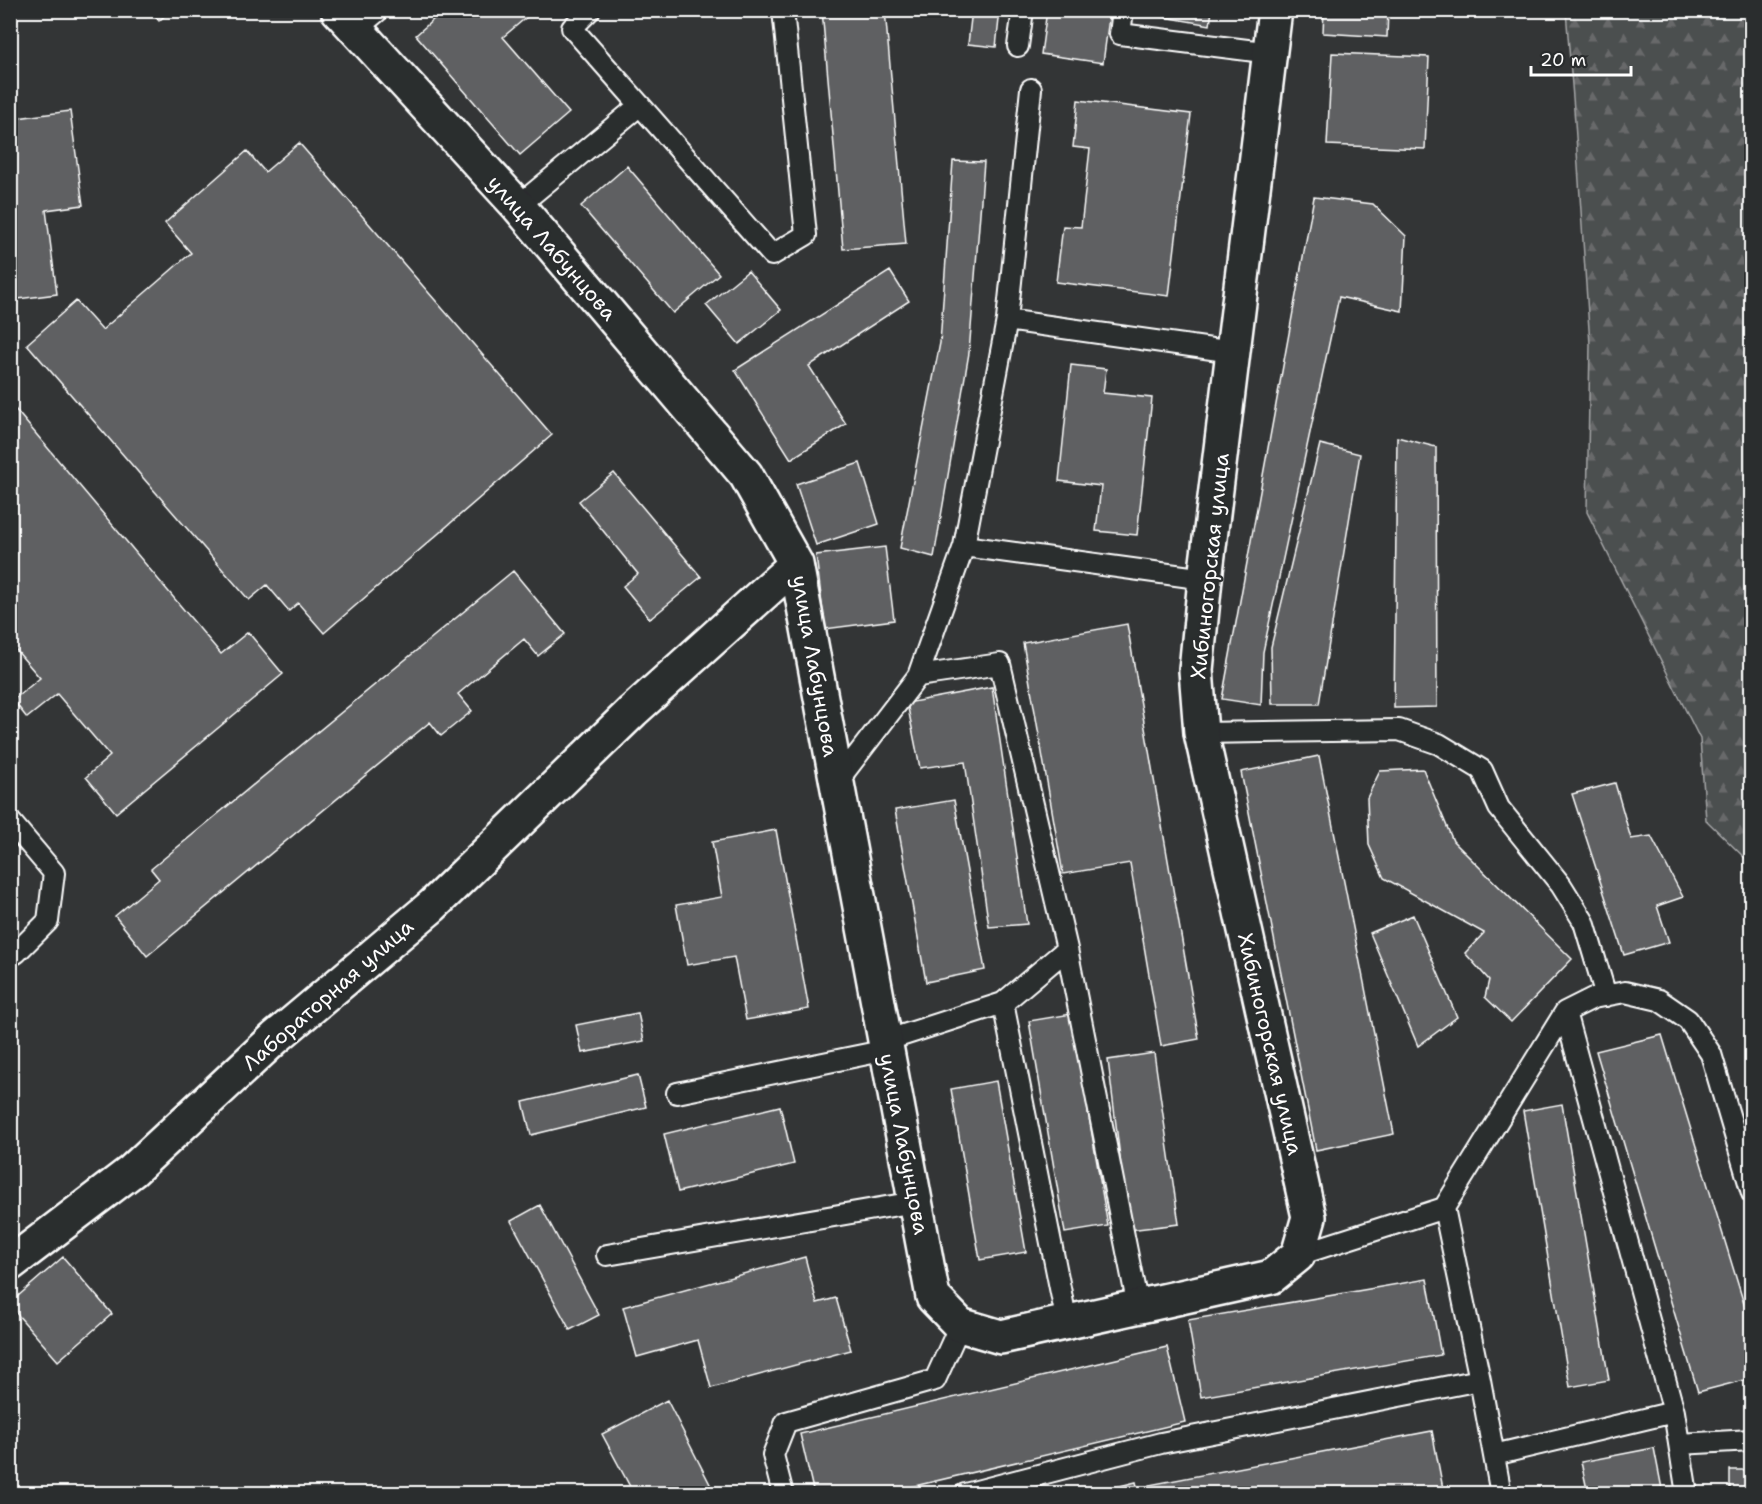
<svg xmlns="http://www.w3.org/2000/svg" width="1762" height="1504" font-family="'Shantell Sans',sans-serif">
	<defs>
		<pattern id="forest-firs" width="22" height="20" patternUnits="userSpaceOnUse" patternTransform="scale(1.5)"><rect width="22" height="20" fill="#4c4f50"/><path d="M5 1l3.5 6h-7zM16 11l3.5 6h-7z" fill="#67696a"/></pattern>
	</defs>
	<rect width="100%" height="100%" fill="#333536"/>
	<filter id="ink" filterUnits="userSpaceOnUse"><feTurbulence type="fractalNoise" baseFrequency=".0167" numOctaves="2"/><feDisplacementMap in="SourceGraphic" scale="12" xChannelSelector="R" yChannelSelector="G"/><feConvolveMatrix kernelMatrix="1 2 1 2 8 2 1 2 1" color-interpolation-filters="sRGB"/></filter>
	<g filter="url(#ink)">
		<!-- forest -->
		<path fill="url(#forest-firs)" stroke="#a6a7a8" stroke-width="1.5" d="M1566 11H1751V864L1706 820 1700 739 1587 512 1590 344 1575 122Z"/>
		<!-- building -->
		<path fill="#5f6162" stroke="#fff" stroke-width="1.5" d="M151 10H171L159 21Z
			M444 10H535L503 37 569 113 520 155 416 35Z
			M822 10H885L906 244 843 249Z
			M972 10H1000L996 47 968 44Z
			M1047 10H1110L1103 63 1041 54Z
			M1136 10H1212L1210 25 1136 12Z
			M1324 10H1388L1387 37 1323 33Z
			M1332 53 1429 57 1425 149 1327 145Z
			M1078 100 1191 114 1169 296 1056 282 1063 226 1081 227 1090 149 1073 147Z
			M70 111 83 205 46 210 57 294 10 300V119Z
			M299 143 552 435 324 633 298 603 289 611 267 585 249 600 27 344 76 301 102 330 191 253 165 223 247 151 265 172Z
			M953 161 984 162 969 353 934 557 900 548 940 343Z
			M627 166 719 274 673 313 581 206Z
			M1314 197 1373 204 1406 236 1402 311 1339 297 1263 652 1261 705 1222 699Z
			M748 271 781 310 739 344 706 305Z
			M890 271 909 301 809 366 846 424 791 459 735 370Z
			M1071 365 1106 369 1103 393 1152 398 1137 535 1096 531 1101 486 1059 481Z
			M10 403 221 654 248 632 283 674 116 813 86 777 110 756 57 694 27 718 13 700 40 678 10 643Z
			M1397 437 1436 447 1437 707 1394 708Z
			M1320 444 1360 454 1319 704H1272L1271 647Z
			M860 463 879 524 816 545 796 484Z
			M614 473 701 577 650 619 623 586 638 574 579 501Z
			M885 547 894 620 825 629 816 555Z
			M513 571 565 634 538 656 524 639 458 694 472 711 441 736 430 722 147 956 115 916 159 879 151 869Z
			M1127 624 1199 1039 1161 1046 1130 863 1063 874 1023 643Z
			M992 687 1027 924 989 927 965 762 920 768 907 703Z
			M1319 756 1394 1134 1316 1150 1241 772Z
			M1423 769 1453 841 1572 959 1511 1022 1485 997 1489 980 1465 953 1484 933 1384 878 1369 845 1367 798 1380 771Z
			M1615 783 1631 839 1651 836 1683 897 1657 906 1669 942 1624 955 1572 794Z
			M954 800 985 970 926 982 895 810Z
			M776 830 809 1009 746 1020 734 957 687 965 676 905 722 897 712 842Z
			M1413 915 1457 1017 1418 1046 1370 933Z
			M638 1013 644 1041 582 1053 576 1025Z
			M1071 1014 1108 1226 1065 1233 1029 1021Z
			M1662 1035 1752 1330V1378L1698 1392 1596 1051Z
			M1154 1053 1179 1224 1129 1230 1108 1060Z
			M638 1075 646 1107 531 1135 523 1102Z
			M996 1081 1026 1252 980 1260 951 1089Z
			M1562 1104 1609 1380 1570 1387 1523 1111Z
			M780 1106 794 1164 678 1192 664 1134Z
			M540 1205 599 1315 570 1330 511 1221Z
			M63 1257 112 1314 58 1361 10 1306V1303Z
			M805 1257 817 1303 836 1298 851 1350 711 1388 698 1340 637 1357 623 1307Z
			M1427 1279 1441 1355 1201 1397 1188 1320Z
			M1167 1347 1185 1422 881 1494H814L800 1434Z
			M667 1400 715 1494H634L602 1434Z
			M1432 1431 1444 1494H1150L1149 1485Z
			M1654 1448 1663 1494H1588L1581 1462Z
			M1730 1470H1752V1494H1730Z
			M1136 1482 1139 1494H1088Z"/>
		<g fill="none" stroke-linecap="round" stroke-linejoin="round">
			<!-- service casing -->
			<g stroke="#fff" stroke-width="24">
				<path id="service" d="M590 10 572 28 772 255 806 235 783 10
					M1123 10 1120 34 1271 53
					M355 30 379 10
					M1018 46 1023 10
					M518 206 640 105
					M1007 320 1031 89
					M964 546 1007 320 1233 352
					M918 676 1000 664 1067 949 1138 1307
					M1201 733 1399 730 1439 744 1482 770 1499 808 1561 885 1584 922 1606 996
					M836 783 918 676 964 546 1205 579
					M10 821 54 873 48 921 16 953
					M1003 1003 1067 1323
					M1565 1012 1674 1412 1687 1494
					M885 1041 1003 1003 1067 949
					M677 1093 887 1050
					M1444 1208 1565 1012 1593 998 1625 992 1659 1000 1688 1020 1711 1054 1752 1193
					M607 1255 915 1202
					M1298 1255 1444 1208 1480 1380 1501 1494
					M1679 1444 1752 1440
					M1494 1455 1674 1412
					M783 1494 773 1455 786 1422 935 1380 960 1325
					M965 1494 1161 1443 1480 1380"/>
			</g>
			<!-- minor casing -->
			<g stroke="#fff" stroke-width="38">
				<path id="minor" d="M338 10 518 206 746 475 796 564 933 1297 960 1325 1001 1337 1271 1277 1298 1255 1309 1217 1201 733 1196 670 1205 579 1275 10
					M10 1264 132 1171 275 1038 432 906 633 711 796 564"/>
			</g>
			<!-- service -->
			<use href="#service" stroke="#2a2d2e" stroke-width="20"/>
			<!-- minor -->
			<use href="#minor" stroke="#2a2d2e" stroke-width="33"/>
		</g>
	</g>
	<g text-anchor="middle" stroke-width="4.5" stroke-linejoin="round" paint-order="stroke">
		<!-- street labels -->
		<g font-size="21" fill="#fff" stroke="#2a2d2e">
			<text transform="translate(552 248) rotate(49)" y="7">улица Лабунцова</text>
			<text transform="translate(1210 566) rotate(-84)" y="7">Хибиногорская улица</text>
			<text transform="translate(815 666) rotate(80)" y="7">улица Лабунцова</text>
			<text transform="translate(328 995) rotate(-41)" y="7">Лабораторная улица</text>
			<text transform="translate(1270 1044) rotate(77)" y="7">Хибиногорская улица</text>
			<text transform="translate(904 1144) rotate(79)" y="7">улица Лабунцова</text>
		</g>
	</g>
	<!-- margin -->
	<rect width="1762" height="1504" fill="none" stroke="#2a2d2e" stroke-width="36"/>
	<rect x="18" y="18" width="1726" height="1468" fill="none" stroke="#fff" stroke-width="2" filter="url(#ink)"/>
	<!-- scale -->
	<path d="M1531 66v9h100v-9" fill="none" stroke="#ffffff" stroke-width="3"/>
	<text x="1540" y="66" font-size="18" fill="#ffffff" stroke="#2a2d2e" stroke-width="4.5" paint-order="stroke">20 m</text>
</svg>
